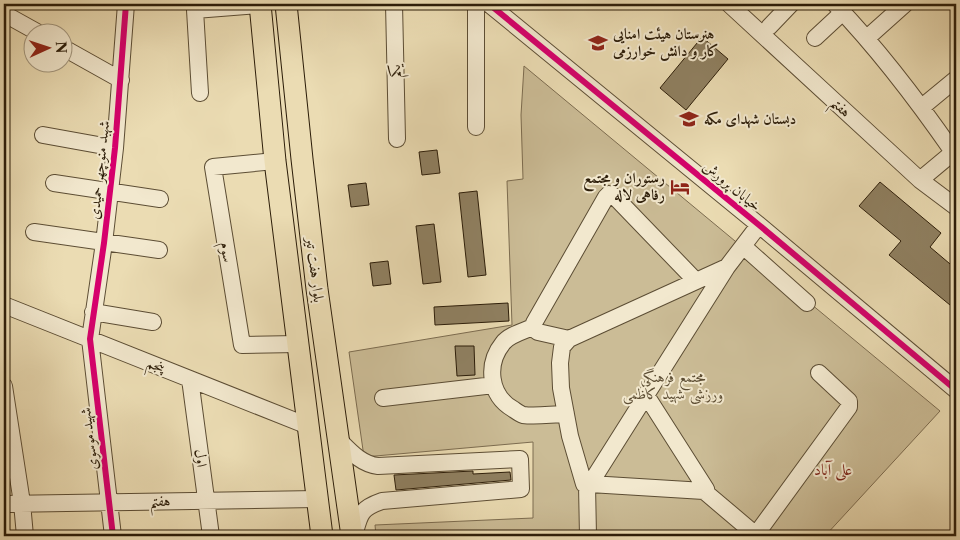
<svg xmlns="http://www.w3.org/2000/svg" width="960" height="540" font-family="'Libre Caslon Text',Amiri,serif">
	<rect width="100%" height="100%" fill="#ebdcb3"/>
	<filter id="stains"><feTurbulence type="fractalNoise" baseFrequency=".004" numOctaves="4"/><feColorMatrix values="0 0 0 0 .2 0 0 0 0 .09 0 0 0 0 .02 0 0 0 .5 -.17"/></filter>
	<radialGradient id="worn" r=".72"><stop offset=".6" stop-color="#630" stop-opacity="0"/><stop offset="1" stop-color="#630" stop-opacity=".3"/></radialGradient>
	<!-- green -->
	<path fill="#cbbc96" stroke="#7c6c50" d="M524 66 940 411 825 536H376L375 525 533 518V442L364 457 349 352 512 325 507 181 523 179 521 115Z"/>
	<!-- building -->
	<path fill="#8f8061" stroke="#2c1d09" d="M702 37 728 59 686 110 660 88Z
		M437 150 440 173 422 175 419 152Z
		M880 182 941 233 930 247 956 269V297L950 305 889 255 901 241 859 206Z
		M366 183 369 205 351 207 348 185Z
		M477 191 486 275 468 277 459 193Z
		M434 224 441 282 423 284 416 226Z
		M388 261 391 284 373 286 370 263Z
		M508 303 509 321 435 325 434 307Z
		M455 346H474L475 375 457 376Z
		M473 471V474L510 472 511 480 396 490 394 475Z"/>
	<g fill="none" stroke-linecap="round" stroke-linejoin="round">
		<!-- minor casing -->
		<g stroke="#5c4d34" stroke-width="18">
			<path id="minor" d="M195 4V10L260 5
				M394 4 397 139
				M476 4V127
				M489 4 759 225 956 390
				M729 4 920 180 956 207
				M835 4C879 50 917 100 953 152
				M195 10 200 93
				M10 17 37 32
				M769 27 791 4
				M815 38 843 12
				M867 38 905 4
				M62 47 121 80
				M922 107 956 79
				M43 135 115 148
				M275 161 213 167 242 345 297 344
				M920 180 956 150
				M54 183 160 199
				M34 232 159 250
				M743 246 807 303
				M727 267 569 339 562 347 560 363 561 388 570 436 584 484H590L727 267 759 225
				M4 305 308 426
				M93 312 153 322
				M533 327C524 331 509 335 503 343 486 364 489 395 513 409 516 411 520 414 523 415 537 417 552 414 566 414
				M569 339 538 332 534 329V323L606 197 609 194 614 196 696 281
				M190 379 211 536
				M4 386 22 503 25 536
				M383 398 494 385
				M339 440C350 451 361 464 378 466L520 459 521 489 382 501C359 509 360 515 354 536
				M590 484 704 491 706 489 646 395
				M587 485 588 536
				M704 491 756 535
				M4 504 317 499
				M113 536 90 339 104 243 115 148 126 4
				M755 536 849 407V401L819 373"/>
		</g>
		<!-- major casing -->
		<g stroke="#2c1d09" stroke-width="23">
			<path id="major" d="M260 4 275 161 322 536
				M286 4 302 159 317 289 352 536"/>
		</g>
		<!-- minor -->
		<use href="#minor" stroke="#f2e8ce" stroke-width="16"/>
		<!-- major -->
		<use href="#major" stroke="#ebdcb3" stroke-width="21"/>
		<!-- cycleway casing -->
		<g stroke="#f2e8ce" stroke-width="9">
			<path id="cycleway" d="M489 4 759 225 956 390
				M113 536 90 339 104 243 115 148 126 4"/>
		</g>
		<!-- cycleway -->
		<use href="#cycleway" stroke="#d6006c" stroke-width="6"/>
	</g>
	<!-- icons -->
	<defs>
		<g id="school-bare" transform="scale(1.5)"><path d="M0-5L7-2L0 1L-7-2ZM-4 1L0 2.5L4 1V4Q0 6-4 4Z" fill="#8f2418" stroke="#f2e8ce" stroke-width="2.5" paint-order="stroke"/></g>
		<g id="hotel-bare" transform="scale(1.5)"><path d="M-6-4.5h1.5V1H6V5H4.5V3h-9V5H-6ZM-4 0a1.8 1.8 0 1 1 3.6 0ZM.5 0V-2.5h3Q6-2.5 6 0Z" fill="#8f2418" stroke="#f2e8ce" stroke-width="2.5" paint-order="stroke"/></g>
	</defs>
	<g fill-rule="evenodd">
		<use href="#school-bare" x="598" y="43"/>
		<use href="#school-bare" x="689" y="119"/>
		<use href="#hotel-bare" x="680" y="187"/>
	</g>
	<g text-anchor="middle" stroke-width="4" stroke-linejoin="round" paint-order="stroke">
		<!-- poi labels -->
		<g font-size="15" font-weight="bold" fill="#2c1d09" stroke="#f2e8ce" text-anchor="start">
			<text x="613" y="39">هنرستان هیئت امنایی<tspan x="613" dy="17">کار و دانش خوارزمی</tspan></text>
			<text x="704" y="124">دبستان شهدای مکه</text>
			<text x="665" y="183" text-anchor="end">رستوران و مجتمع<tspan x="665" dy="17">رفاهی لاله</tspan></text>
		</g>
		<!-- street labels -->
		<g font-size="15" fill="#2c1d09" stroke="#f2e8ce">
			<text transform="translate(395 71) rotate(-91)" y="5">یکم</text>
			<text transform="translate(841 107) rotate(43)" y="5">هفتم</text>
			<text transform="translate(99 170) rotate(-84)" y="5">شهبد منوچهر حمیدی</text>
			<text transform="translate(732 186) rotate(39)" y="5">خیابان پرورش</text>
			<text transform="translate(227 252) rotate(81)" y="5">سوم</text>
			<text transform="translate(315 270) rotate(83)" y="5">بلوار هفت تیر</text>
			<text transform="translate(156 365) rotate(22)" y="5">پنجم</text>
			<text transform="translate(89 439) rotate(-97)" y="5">شهید موسوی</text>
			<text transform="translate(201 458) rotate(82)" y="5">اول</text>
			<text transform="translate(160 501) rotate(-1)" y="5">هفتم</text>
		</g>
		<!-- park labels -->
		<g font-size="15" font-style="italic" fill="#5c4d33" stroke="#f2e8ce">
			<text x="673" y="382">مجتمع فرهنگی<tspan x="673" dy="17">ورزشی شهید کاظمی</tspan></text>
		</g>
		<!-- neighbourhood labels -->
		<g font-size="16" fill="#7a1f14" stroke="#f2e8ce">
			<text x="833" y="475">علی آباد</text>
		</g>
	</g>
	<!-- margin -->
	<rect width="960" height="540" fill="none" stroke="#ebdcb3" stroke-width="20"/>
	<rect x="5" y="5" width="950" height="530" fill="none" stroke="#2c1d09" stroke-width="2.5"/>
	<rect x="10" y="10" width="940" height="520" fill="none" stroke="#2c1d09"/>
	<!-- north arrow -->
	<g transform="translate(48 48) rotate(87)"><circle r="24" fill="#f2e8ce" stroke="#a3977f"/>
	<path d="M0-4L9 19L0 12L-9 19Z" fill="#8f2418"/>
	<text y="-8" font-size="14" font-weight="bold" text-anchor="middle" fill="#2c1d09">N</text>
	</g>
	<rect width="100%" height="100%" filter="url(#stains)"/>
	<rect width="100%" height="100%" fill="url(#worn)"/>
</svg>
